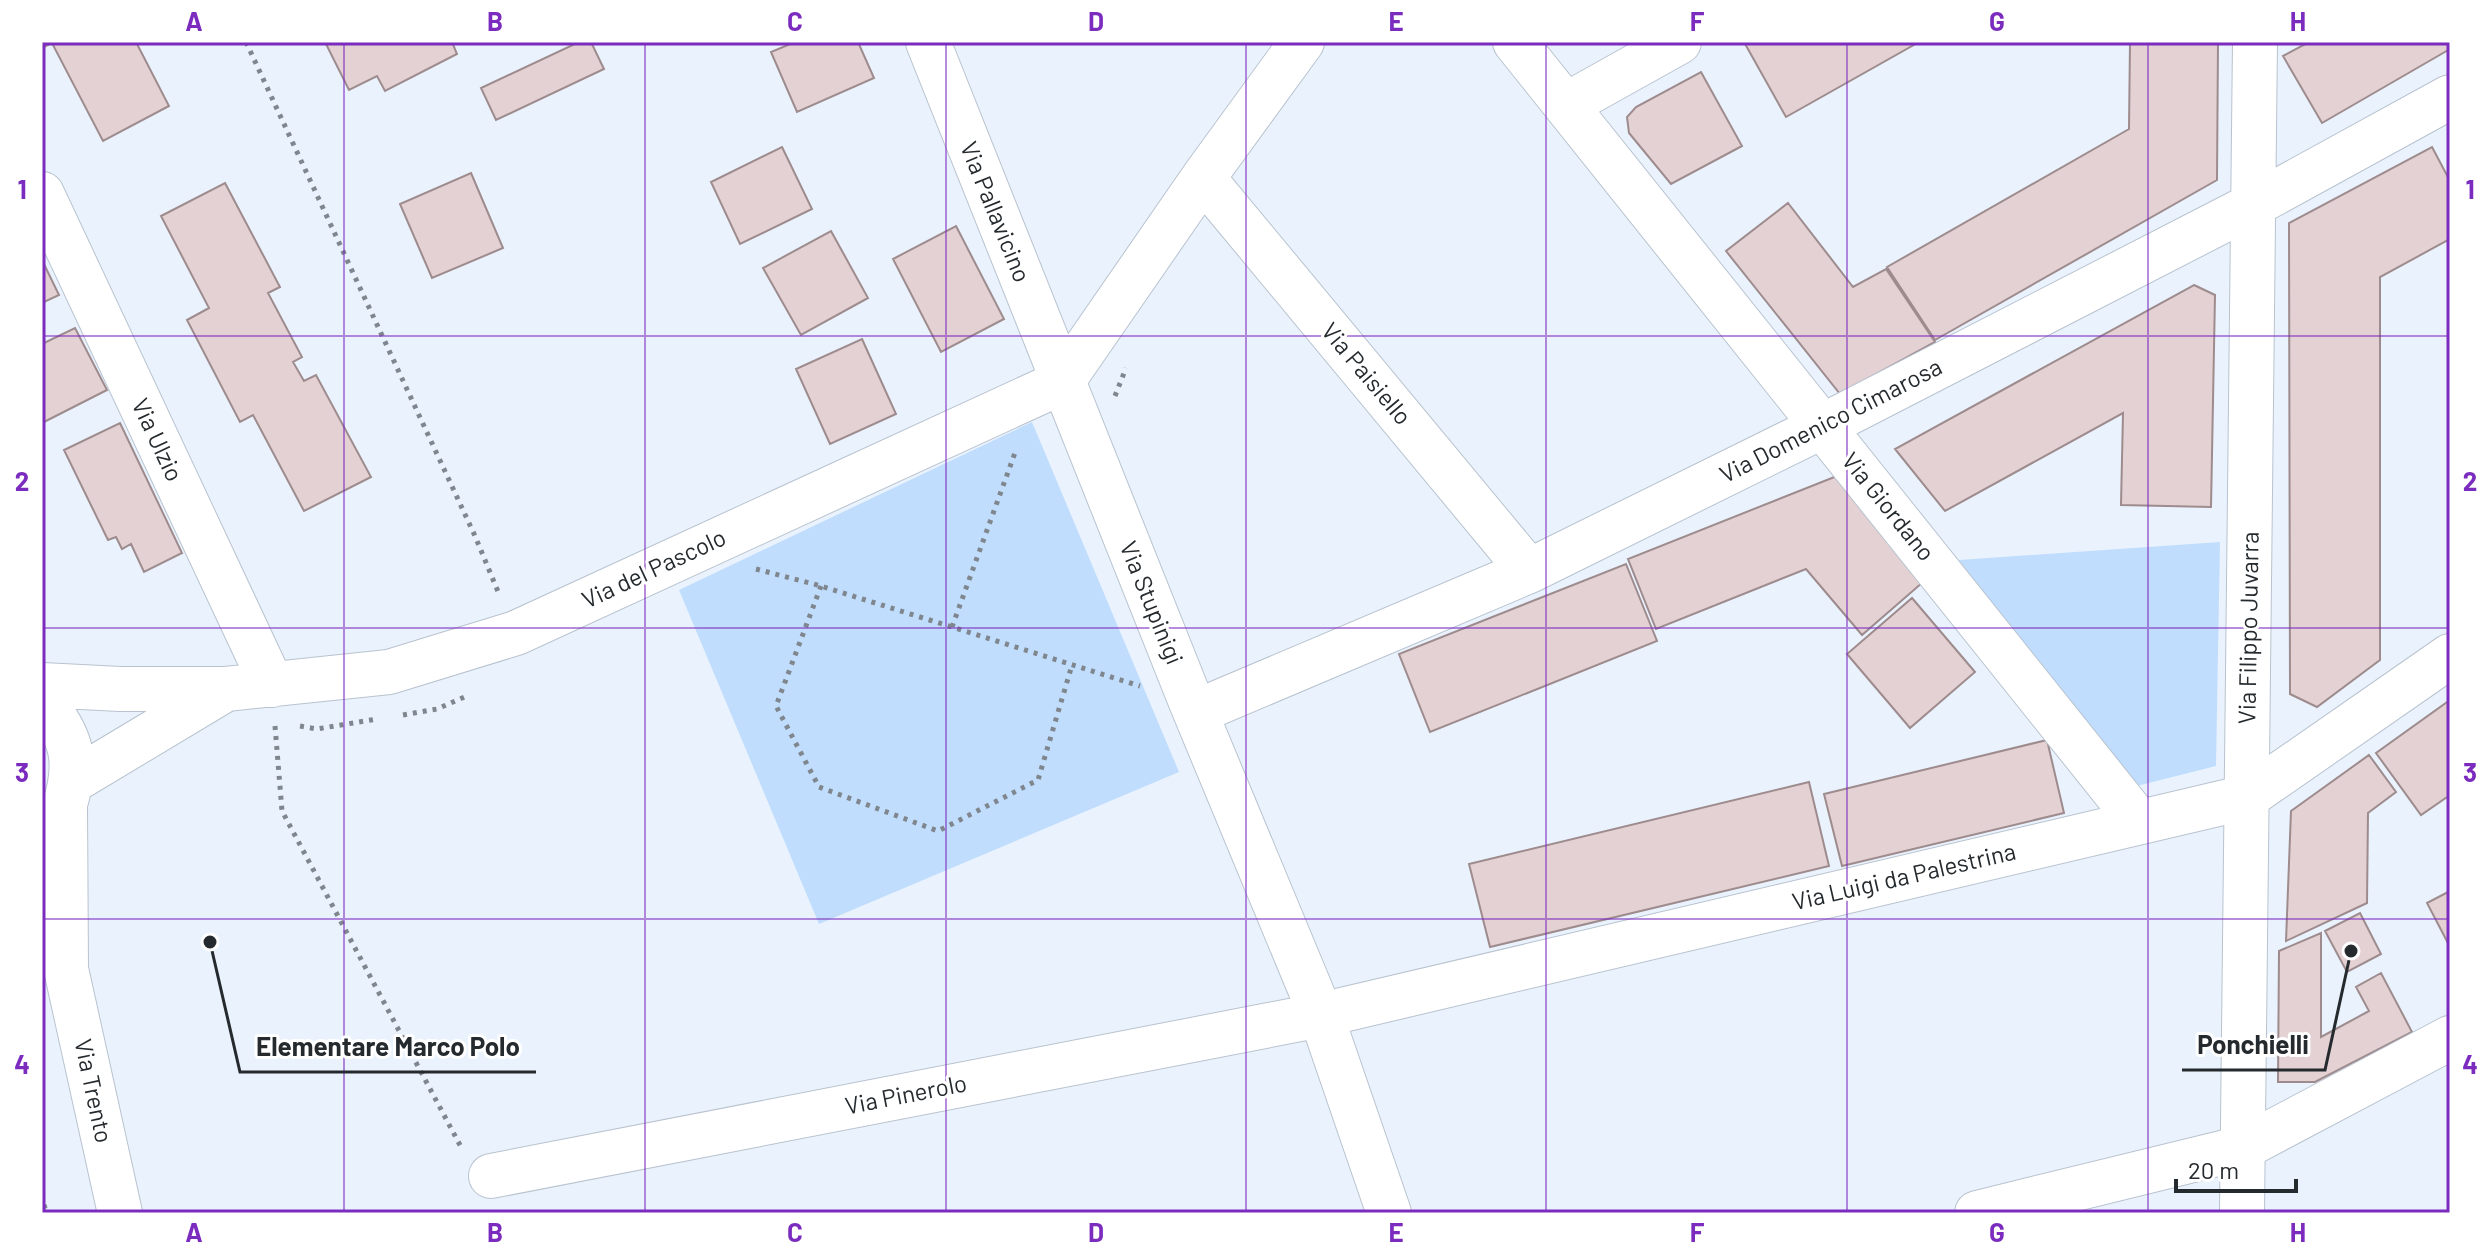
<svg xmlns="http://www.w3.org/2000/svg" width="2492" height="1255" font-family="Barlow,sans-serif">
	<rect width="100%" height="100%" fill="#eaf3fd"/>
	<!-- green -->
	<path fill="#c0ddfd" d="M1032 422 1179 772 819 924 679 590Z
		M2220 542 2216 766 2129 788 1959 560Z"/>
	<!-- building -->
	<path fill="#e4d1d3" stroke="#9d8b8d" stroke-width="2" d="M42 42H136L169 106 103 141 52 43 42 48Z
		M325 42H452L457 54 385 91 377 76 349 90Z
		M579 42H591L604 69 496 120 481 88Z
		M795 42H858L874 78 797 112 771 52Z
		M1744 42H1919L1786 117Z
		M2130 42H2218L2217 180 1935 340 1887 267 2129 129Z
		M2309 42H2450V49L2322 123 2283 56Z
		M1701 72 1742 146 1671 184 1629 133 1627 117 1636 107Z
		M782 147 812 209 740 244 711 182Z
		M2432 147 2450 181V239L2380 277V660L2317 707 2290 694 2289 223Z
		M471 173 503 248 432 278 400 204Z
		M225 183 280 287 268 293 302 357 293 362 304 381 316 375 371 477 304 511 253 415 240 422 187 320 209 308 161 216Z
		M1788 203 1853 287 1886 269 1935 342 1840 394 1726 251Z
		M956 226 1004 319 941 352 893 259Z
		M831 231 868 298 801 335 763 268Z
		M42 260 59 295 42 303Z
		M2194 285 2215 295 2211 507 2121 505 2123 413 1945 511 1895 449Z
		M75 328 107 390 42 423V344Z
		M862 339 896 414 830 444 796 369Z
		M120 423 182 553 144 572 131 544 122 549 116 537 108 540 64 450Z
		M1842 474 1930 576 1862 635 1806 569 1656 629 1628 559Z
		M1626 564 1657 641 1430 732 1399 654Z
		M1912 598 1975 672 1910 728 1847 654Z
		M2450 700V795L2421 815 2376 753Z
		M2047 740 2064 813 1842 866 1824 794Z
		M2369 755 2396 792 2368 813 2367 903 2286 941 2291 811Z
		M1809 782 1829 866 1490 947 1469 864Z
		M2450 891V947L2427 903Z
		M2360 913 2381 954 2347 972 2325 931Z
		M2321 933V1037L2369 1011 2356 987 2381 973 2412 1032 2315 1082H2278L2279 951Z"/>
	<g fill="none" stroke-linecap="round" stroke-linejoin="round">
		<!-- minor casing -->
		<g stroke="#b8c3cf" stroke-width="46">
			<path id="minor" d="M928 42 1191 702 1321 1015 1389 1213
				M1515 42 2139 822
				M1566 105 1679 42
				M1203 178 1529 571
				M42 194 272 685
				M1062 382 1203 178 1302 42
				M42 685 120 689H226L389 672 516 633 1062 382
				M42 700C71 736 79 759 65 804
				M1196 712 1529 571 1823 426 2253 205 2450 97
				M71 782 226 689
				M65 804 66 969 120 1213
				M491 1176 1321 1015 2247 797 2450 656
				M1977 1213 2242 1148 2450 1038
				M2242 1213 2255 42"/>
		</g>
		<!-- path -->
		<path stroke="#7f868d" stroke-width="5" stroke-dasharray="4 6" stroke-linecap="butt" d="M246 42 475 536 499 594
			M1115 396 1126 368
			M756 569 821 586 1140 686
			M821 586 776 706 819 787 938 831 1038 780 1072 665
			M952 627 1016 450
			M403 715 437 709 469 695
			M275 726 282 811 461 1147
			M300 726 317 729 377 719
			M42 1195 46 1213"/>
		<!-- minor -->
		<use href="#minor" stroke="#fff" stroke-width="44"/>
	</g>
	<!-- grid -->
	<path fill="none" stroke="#7b2cbf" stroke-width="2" stroke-opacity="0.55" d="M344 42V1213M645 42V1213M946 42V1213M1246 42V1213M1546 42V1213M1847 42V1213M2148 42V1213M42 336H2450M42 628H2450M42 919H2450"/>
	<g text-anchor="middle" stroke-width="6" stroke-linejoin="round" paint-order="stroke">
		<!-- street labels -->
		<g font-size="24" fill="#252a2e" stroke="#fff">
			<text transform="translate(995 212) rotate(68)" y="8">Via Pallavicino</text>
			<text transform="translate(1366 374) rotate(50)" y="8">Via Paisiello</text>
			<text transform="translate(1831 421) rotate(-27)" y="8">Via Domenico Cimarosa</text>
			<text transform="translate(157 440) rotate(65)" y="8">Via Ulzio</text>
			<text transform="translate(1888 507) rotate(51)" y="8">Via Giordano</text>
			<text transform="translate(654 569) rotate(-25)" y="8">Via del Pascolo</text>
			<text transform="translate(1151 603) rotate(68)" y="8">Via Stupinigi</text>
			<text transform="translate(2249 628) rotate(-89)" y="8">Via Filippo Juvarra</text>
			<text transform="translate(1904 877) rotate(-13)" y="8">Via Luigi da Palestrina</text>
			<text transform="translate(93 1091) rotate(78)" y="8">Via Trento</text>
			<text transform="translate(906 1095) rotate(-11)" y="8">Via Pinerolo</text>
		</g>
	</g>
	<!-- callouts -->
	<path fill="none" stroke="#252a2e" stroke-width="3" d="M2351 951L2325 1070H2182M210 942L240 1072H536"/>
	<g fill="#252a2e" stroke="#fff" stroke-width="3">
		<circle cx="2351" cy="951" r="8"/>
		<circle cx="210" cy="942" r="8"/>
	</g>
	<g font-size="26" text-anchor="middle" font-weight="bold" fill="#252a2e" stroke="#fff" stroke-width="6" stroke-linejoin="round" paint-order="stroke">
		<text x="2253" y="1054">Ponchielli</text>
		<text x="388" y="1056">Elementare Marco Polo</text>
	</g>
	<!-- border -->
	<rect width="2492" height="1255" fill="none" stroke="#ffffff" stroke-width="88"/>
	<!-- scale -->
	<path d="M2176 1179v12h120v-12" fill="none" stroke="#252a2e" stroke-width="4"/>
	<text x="2188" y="1179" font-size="24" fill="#252a2e" stroke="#ffffff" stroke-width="6" paint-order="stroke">20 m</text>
	<rect x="44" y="44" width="2404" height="1167" fill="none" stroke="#7b2cbf" stroke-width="3"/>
	<g font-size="26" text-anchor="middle" font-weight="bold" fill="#7b2cbf">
		<text x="194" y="31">A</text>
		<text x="495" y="31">B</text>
		<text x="795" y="31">C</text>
		<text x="1096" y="31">D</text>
		<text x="1396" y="31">E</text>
		<text x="1697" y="31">F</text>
		<text x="1997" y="31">G</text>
		<text x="2298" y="31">H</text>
		<text x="22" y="199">1</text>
		<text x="2470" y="199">1</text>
		<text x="22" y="491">2</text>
		<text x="2470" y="491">2</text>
		<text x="22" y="782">3</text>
		<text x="2470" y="782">3</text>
		<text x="22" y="1074">4</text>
		<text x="2470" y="1074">4</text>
		<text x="194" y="1242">A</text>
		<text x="495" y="1242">B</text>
		<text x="795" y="1242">C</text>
		<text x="1096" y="1242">D</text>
		<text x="1396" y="1242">E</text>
		<text x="1697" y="1242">F</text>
		<text x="1997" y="1242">G</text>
		<text x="2298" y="1242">H</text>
	</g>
</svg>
